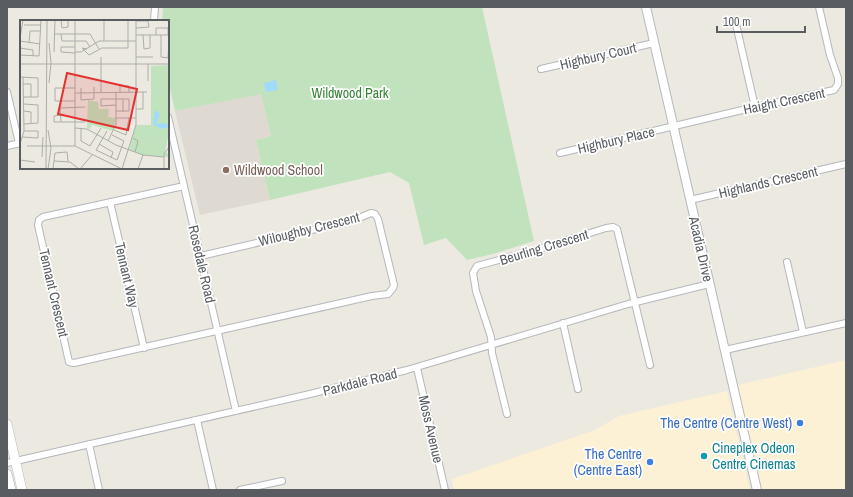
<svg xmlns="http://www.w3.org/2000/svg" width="853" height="497" font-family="'Archivo Narrow',sans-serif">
	<rect width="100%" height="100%" fill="#ece9e1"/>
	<!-- commercial -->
	<path fill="#fcf1d5" d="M846 360V490H757L734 386Z
		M727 391 750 490H454L452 479 595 430 619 416Z"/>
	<!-- education -->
	<path fill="#dedad2" d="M261 93 271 136 256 140 270 200 200 215 175 111Z"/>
	<!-- green -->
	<path fill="#c0e3bd" d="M163 7H482L534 241 493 254 467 260 446 238 424 245 409 183 390 172 270 200 256 140 271 136 261 94 175 111 168 79V21H162Z"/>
	<!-- water -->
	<path fill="#a1dbfc" d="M276 80 278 90 266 92 264 83Z"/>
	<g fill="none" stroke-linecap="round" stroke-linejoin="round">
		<!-- minor casing -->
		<g stroke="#b4b7bb" stroke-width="8">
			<path id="minor" d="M735 20 755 107
				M154 21 155 7
				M541 69 654 43
				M7 92 19 143
				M168 117 236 411
				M7 146 21 143
				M560 153 755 107 834 90 838 84V78L830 55 819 7
				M184 186 43 217 39 220 38 225 69 362 74 363 372 296 388 294 393 288 394 285 378 219 375 214 371 213 354 220 201 256
				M690 200 846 164
				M110 202 144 348
				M787 262 803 332
				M563 323 578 389
				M725 350 846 323
				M417 368 445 490
				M507 414 492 353 491 337 476 291 473 273 477 266 539 249 606 228 613 227 617 229 650 365
				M197 420 213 490
				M89 444 99 490
				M7 463 310 394 407 370 628 304 709 284
				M240 490 282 481"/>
		</g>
		<!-- tertiary casing -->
		<g stroke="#b4b7bb" stroke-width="10">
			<path id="tertiary" d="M646 7 757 490"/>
		</g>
		<!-- secondary casing -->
		<g stroke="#b5b8bd" stroke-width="10">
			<path id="secondary" d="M7 424 22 490
				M7 474 11 490"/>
		</g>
		<!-- minor -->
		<use href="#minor" stroke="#fff" stroke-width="6"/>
		<!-- tertiary -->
		<use href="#tertiary" stroke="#fff" stroke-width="8"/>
		<!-- secondary -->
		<use href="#secondary" stroke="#fff" stroke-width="9"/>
	</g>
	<!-- markers -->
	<circle fill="#8d6e63" stroke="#fff" stroke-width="1.5" cx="226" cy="170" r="4"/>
	<g fill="#3f7fe0" stroke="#fff" stroke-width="1.5">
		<circle cx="800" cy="423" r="4"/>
		<circle cx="650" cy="462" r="4"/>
	</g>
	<circle fill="#0f9aa8" stroke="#fff" stroke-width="1.5" cx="704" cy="456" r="4"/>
	<g text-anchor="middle" stroke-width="3.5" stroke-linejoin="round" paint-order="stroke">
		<!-- street labels -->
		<g font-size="14" fill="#595d61" stroke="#fff">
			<text transform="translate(598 56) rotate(-13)" y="5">Highbury Court</text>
			<text transform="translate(784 101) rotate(-12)" y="5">Haight Crescent</text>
			<text transform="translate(616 140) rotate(-13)" y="5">Highbury Place</text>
			<text transform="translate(768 182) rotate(-13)" y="5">Highlands Crescent</text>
			<text transform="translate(309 229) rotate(-14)" y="5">Wiloughby Crescent</text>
			<text transform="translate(544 247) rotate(-17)" y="5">Beurling Crescent</text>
			<text transform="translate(701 249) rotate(77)" y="5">Acadia Drive</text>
			<text transform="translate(202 264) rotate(77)" y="5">Rosedale Road</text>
			<text transform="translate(127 275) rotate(77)" y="5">Tennant Way</text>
			<text transform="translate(54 293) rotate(77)" y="5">Tennant Crescent</text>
			<text transform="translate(360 382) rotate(-14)" y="5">Parkdale Road</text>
			<text transform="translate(431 429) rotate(77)" y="5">Moss Avenue</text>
		</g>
		<!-- park labels -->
		<g font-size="14" fill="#398337" stroke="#fff">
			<text x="350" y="98">Wildwood Park</text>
		</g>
		<!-- education labels -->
		<g font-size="14" fill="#785e54" stroke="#fff" text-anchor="start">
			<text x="234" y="175">Wildwood School</text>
		</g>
		<!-- shop labels -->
		<g font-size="14" fill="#366cbe" stroke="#fff" text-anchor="end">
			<text x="792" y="428">The Centre (Centre West)</text>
			<text x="642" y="459">The Centre<tspan x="642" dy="16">(Centre East)</tspan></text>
		</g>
		<!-- culture labels -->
		<g font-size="14" fill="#0d838f" stroke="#fff" text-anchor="start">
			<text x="712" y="453">Cineplex Odeon<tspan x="712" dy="16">Centre Cinemas</tspan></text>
		</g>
	</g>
	<!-- overview -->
	<g transform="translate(20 20)">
		<rect width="149" height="149" fill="#ece9e1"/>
		<path d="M149 45V112L145 132 149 134V137L123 135 109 130 116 105H131V46ZM68 80 78 82 79 89H89L88 97 96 98 93 111 72 105 70 109 67 108Z" fill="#c0e3bd"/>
		<path d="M135 90 140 94 136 104 145 103 149 107 140 109 133 104Z" fill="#a1dbfc"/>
		<path fill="none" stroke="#adadaa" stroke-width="1" d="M41 0 42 8 48 7V0M55 0V126M84 0V21M116 1H128L129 7 116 8M4 5H21M35 14H70L79 29M41 14 42 21H66L70 27M116 15H149M123 15 124 29 130 28V15M136 15V8H148V15M141 15V37L149 38M0 18 3 0M0 21 20 24M9 23 10 11H21M55 27H41V32L55 33M0 28 13 30V36M67 29 62 28 69 35 82 28H108V0M34 32 35 0M55 32H61L79 21H116M0 35 19 36 21 0M116 37H133M148 38 149 22M0 44H149M128 44V61M0 57 18 58V77H4M29 63 31 43 29 23M3 64H11V77M55 68H35V81H55M61 68V80L74 79V67M81 72V37M100 72V65L109 66V72M55 73 127 72M96 85 81 86V79H109V91H96M116 89H123V72M4 91 11 92V104M103 92V79M41 95 34 96V102H41M96 98H116M65 102H41L40 88 65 87M4 104 18 103V85L4 84M55 108 67 109 96 125 123 135 144 137M61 108V121L70 126 81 108M94 110 106 115 109 98M87 111 76 130 97 140 104 121 92 115M2 117 18 118V111H4M113 118 118 121 115 132M88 121 96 104V72M0 124 4 111 3 57M79 124 93 132 91 138M7 126H55L102 149 116 105V0M22 137 23 117M0 140 15 142M34 141 50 142 59 149M26 149 27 0M28 149 31 128 28 110M33 149 35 133 47 132 48 141M60 149 72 135M118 149 123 135M144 149V134L149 127"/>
		<path fill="#e3312f" fill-opacity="0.15" stroke="#e3312f" stroke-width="2" d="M47 53 117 69 108 110 38 94Z"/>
		<rect width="149" height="149" fill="none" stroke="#595d61" stroke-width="2"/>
	</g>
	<!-- border -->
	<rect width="853" height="497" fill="none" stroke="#595d61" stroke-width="16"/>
	<!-- scale -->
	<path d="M717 26v6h88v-6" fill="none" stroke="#595d61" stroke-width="2"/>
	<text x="723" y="26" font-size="12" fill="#595d61" stroke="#ffffff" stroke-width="3" paint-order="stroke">100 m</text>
</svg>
